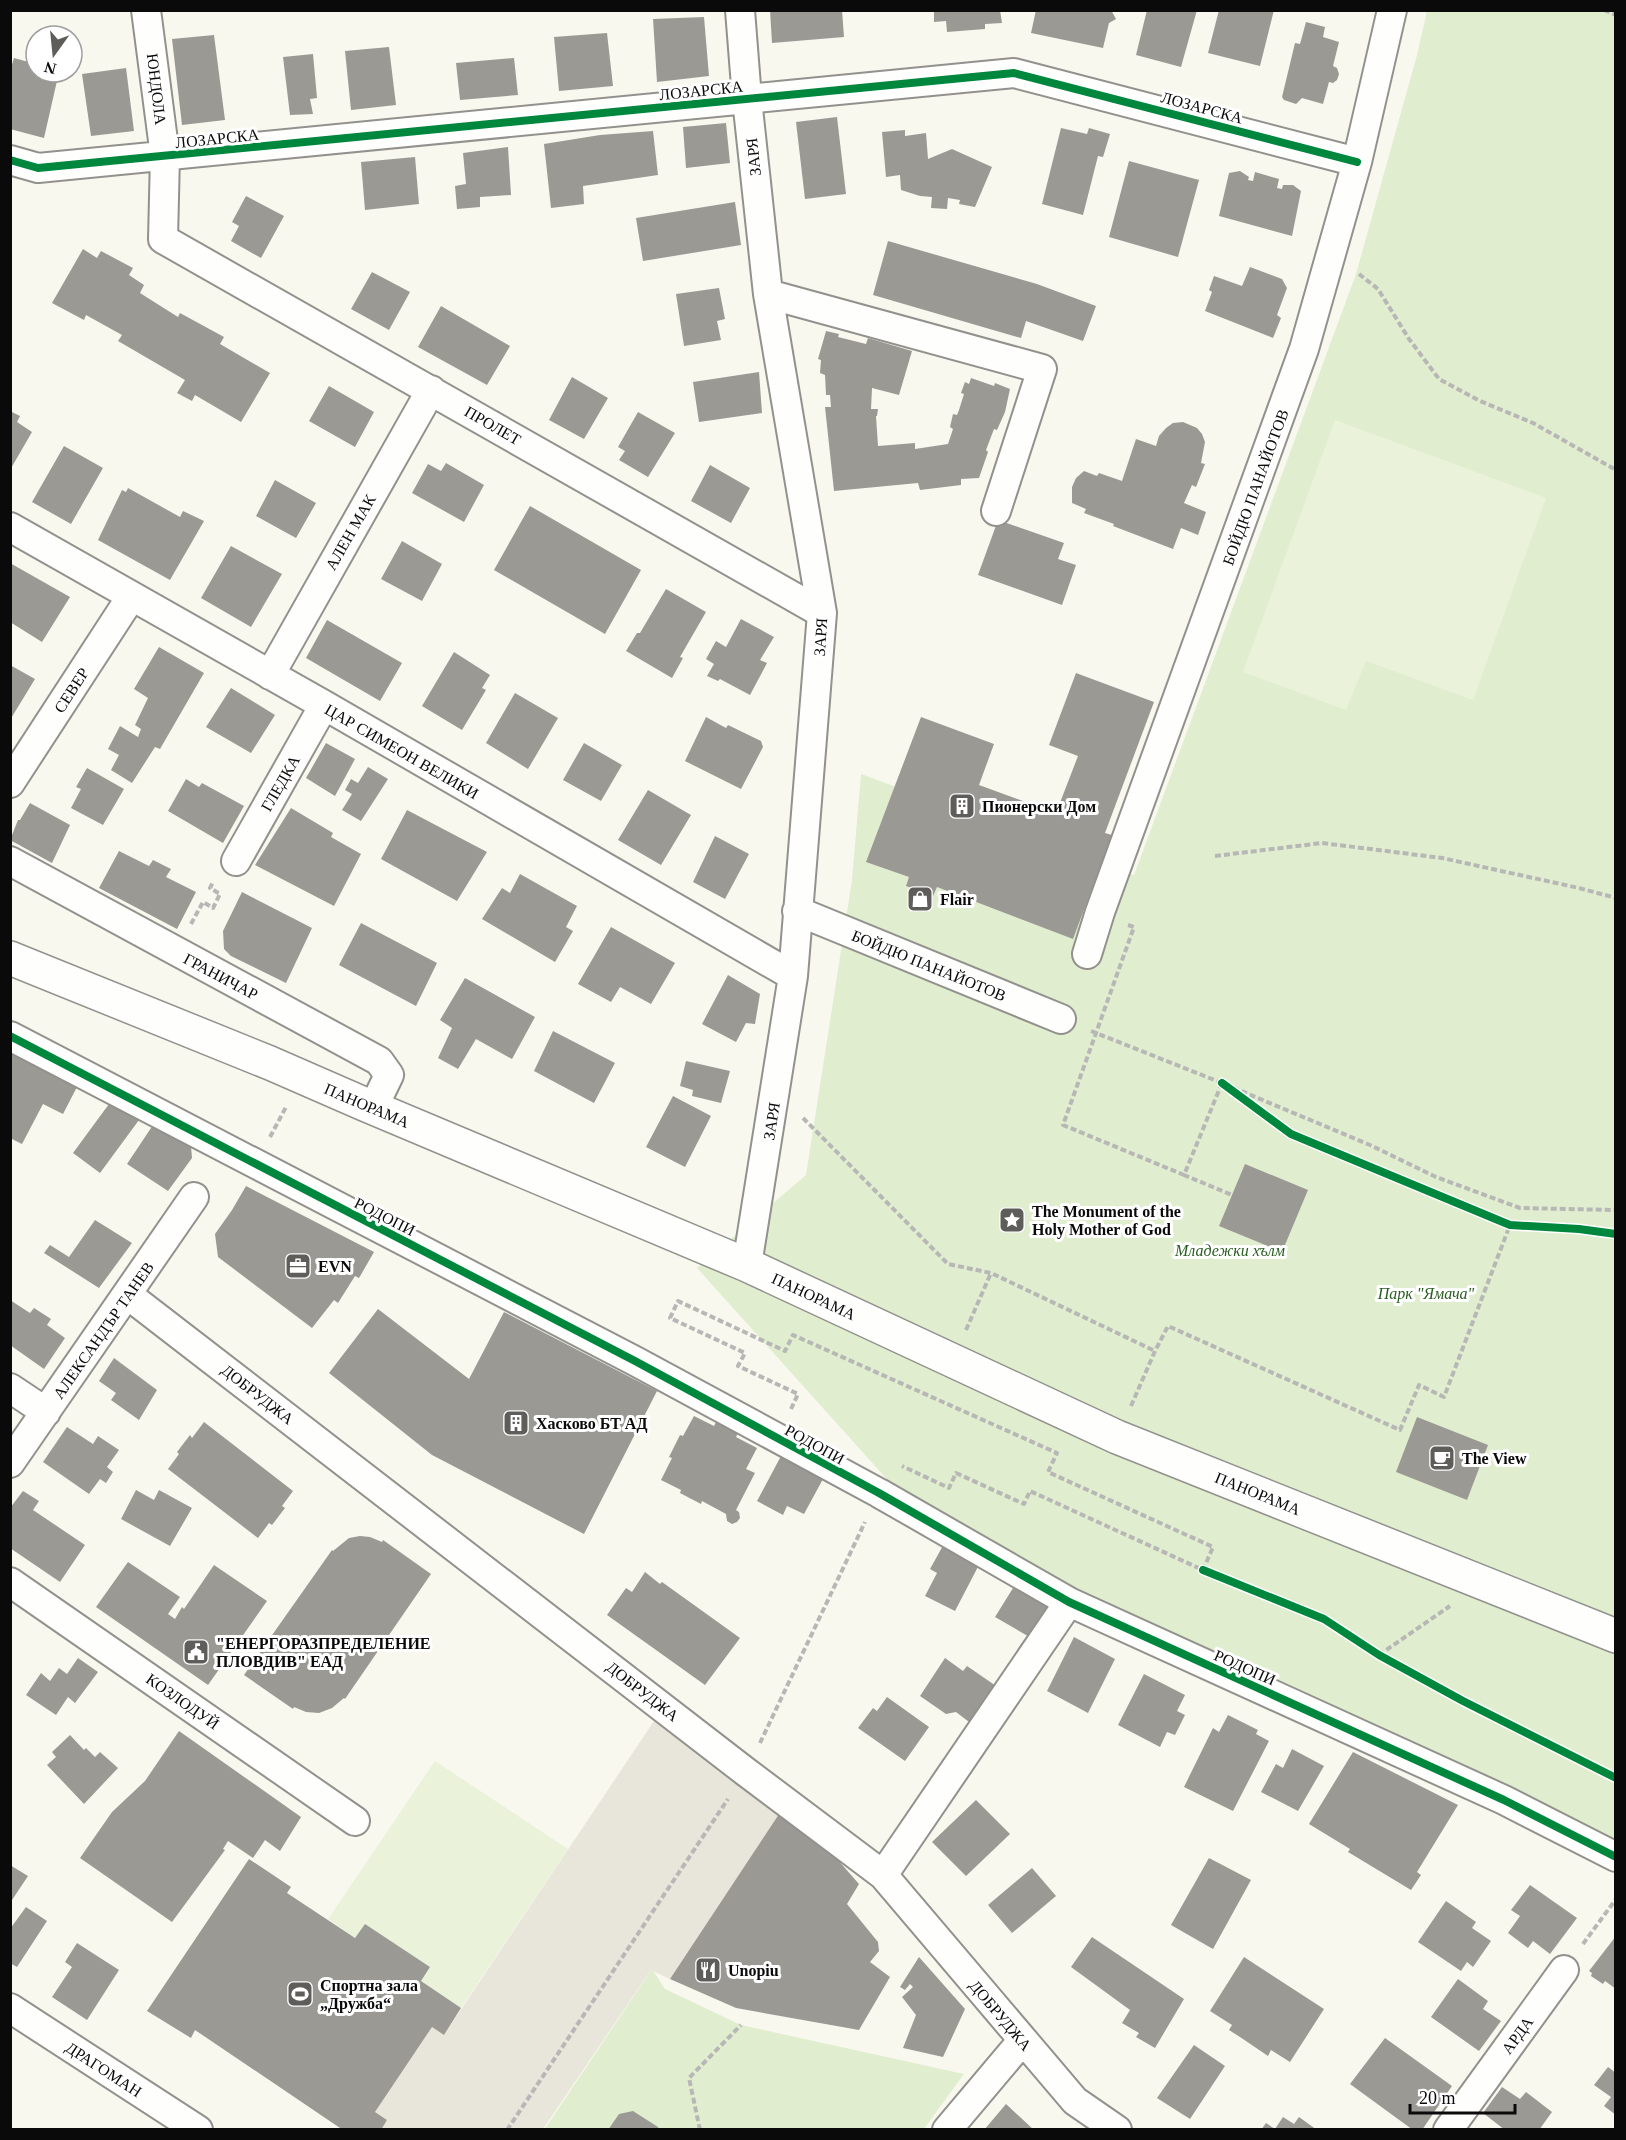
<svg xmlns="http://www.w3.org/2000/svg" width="1626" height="2140" font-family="Georgia,serif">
	<rect width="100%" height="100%" fill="#f9f8ee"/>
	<!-- green -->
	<path fill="#e0eecf" d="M1427 11H1615V1864L920 1516 697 1268 806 1175 852 880 861 774 1134 875 1356 274 1417 55Z
		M652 1969 665 1989 741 2025 964 2074 924 2129 544 2130Z"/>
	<!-- pitch -->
	<path fill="#eaf2d9" d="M1335 420 1546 498 1473 700 1366 661 1346 710 1243 672Z
		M435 1761 568 1849 461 2008 421 1981 430 1967 365 1924 355 1938 328 1919Z"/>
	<!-- plaza -->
	<path fill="#e8e6da" d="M664 1706 787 1802 670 1979 651 1970 543 2129H381L387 2120 375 2112 432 2027 444 2035Z"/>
	<!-- building -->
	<path fill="#9b9994" d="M770 10H842L844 37 772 43Z
		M934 10H1000L1002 23 985 24V29L947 32 946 21 934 22Z
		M1036 10H1111L1116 19 1109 23 1103 48 1031 33Z
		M1147 10H1197L1181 67 1136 55Z
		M1219 10H1274L1260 66 1208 53Z
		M704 17 709 76 657 82 653 19Z
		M1306 22 1325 27 1323 37 1339 42 1333 66 1337 68 1339 74 1337 80 1333 83 1329 82 1323 104 1302 98 1296 104 1284 100 1282 97 1295 43 1300 44Z
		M607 33 613 86 559 91 554 37Z
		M214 35 225 120 182 125 172 39Z
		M389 47 396 105 351 110 345 51Z
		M313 54 317 98 310 99 313 114 290 115 283 57Z
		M14 58 36 64V72H59L44 138 10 129V71Z
		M514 58 518 95 460 100 456 63Z
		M126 68 134 131 91 136 82 74Z
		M837 117 846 194 805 199 796 122Z
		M726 123 730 163 686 168 683 127Z
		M1061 128 1087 134 1089 128 1110 134 1103 157 1098 156 1083 215 1042 204Z
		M905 130V136L926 133 928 159 952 149 992 167 975 207 959 204 960 200 948 198 947 209 931 208 932 197 920 196 901 190 900 175 886 177 882 132Z
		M653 131 658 175 583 186 584 204 551 208 544 144 600 135Z
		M508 147 511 195 480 197V207L457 209 455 186 466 184 463 153Z
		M415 157 419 204 365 210 361 162Z
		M1129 161 1199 180 1178 257 1109 237Z
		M1240 171 1249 177 1248 180 1253 181 1255 172 1279 179 1277 188 1282 189 1283 185H1293L1301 191 1292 236 1219 216 1229 173Z
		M246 196 284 216 261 258 231 241 239 226 232 222Z
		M735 202 741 245 643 261 636 218Z
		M888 241 1037 284 1096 306 1083 341 1026 321 1021 338 873 295Z
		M83 249 97 258 101 251 133 268 129 275 144 285 140 293 178 317 180 313 224 337 220 344 270 373 241 422 195 395 192 401 177 393 185 380 118 341 122 335 86 315 84 320 52 303Z
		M1250 267 1282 279 1287 288 1277 315 1281 318 1273 338 1205 311 1212 292 1209 290 1214 276 1242 286Z
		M372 272 410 292 389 330 351 309Z
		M719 288 725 319 717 321 721 340 684 346 676 294Z
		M441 306 510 346 487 385 418 347Z
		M826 331 839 334 838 337 866 344 868 338 912 351 899 395 872 388 871 409H878L877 416H876L878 446 915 443V449L948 444 953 429 950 427 953 414 957 415 959 410 964 394 961 393 965 382 969 384 971 378 994 386 995 383 1010 389 1005 412 997 430 994 429 986 450 988 452 979 478 961 479V485L920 490 918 483 834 491 825 407H831L830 395H826L825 375 820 373 821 360 818 359Z
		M759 372 762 413 699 422 693 382Z
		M572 377 608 398 584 439 549 420Z
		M329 386 374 412 355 447 309 421Z
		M10 411 20 416 17 422 32 432 10 470Z
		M638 412 675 433 648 477 619 460 625 451 618 447Z
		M1183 422 1197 428 1202 434 1205 442 1201 463 1205 464 1196 487 1192 485 1184 503 1206 512 1198 535 1181 528 1173 549 1113 526 1114 524 1084 513 1086 509 1072 503V487L1076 478 1084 471 1097 476 1099 473 1122 481 1136 439 1156 446 1159 436 1166 428 1173 423Z
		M64 446 103 468 71 524 32 502Z
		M446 463 484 485 464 522 412 493 428 464 441 471Z
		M710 465 750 488 731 523 691 501Z
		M275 480 316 503 296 538 256 516Z
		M128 488 180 517 183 511 204 521 170 580 98 540 122 490 126 492Z
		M530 506 641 570 605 634 494 570Z
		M998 520 1064 543 1058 559 1076 565 1062 605 978 575Z
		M402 541 442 564 422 601 381 579Z
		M231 546 282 574 251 627 201 598Z
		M10 563 70 597 42 642 10 622Z
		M666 589 706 612 680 657 683 658 672 678 626 651 637 633H640Z
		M741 619 774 637 760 660 767 663 750 695 720 679 718 681 707 676 714 664 706 659 716 641 726 647Z
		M327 620 402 663 380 701 306 658Z
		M159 647 204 673 160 749 155 747 132 783 111 770 119 755 108 749 120 726 138 737 141 729 135 725 148 698 134 689Z
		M454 652 490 675 482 688 486 690 462 730 422 706Z
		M10 665 35 679 10 720Z
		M1076 673 1154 702 1105 833 1112 835 1073 939 937 887 933 896 906 886 909 877 866 862 921 717 994 744 979 785 1056 813 1078 756 1049 745Z
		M231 688 275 715 251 753 206 727Z
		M515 693 558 718 528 769 486 743Z
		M706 717 726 728 728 725 761 741 763 747 741 789 685 761Z
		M326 743 355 759 335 796 306 778Z
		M584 743 622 765 601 801 563 780Z
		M368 767 388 779 361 821 342 810 352 794 345 790 351 779 358 783Z
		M87 768 124 789 103 825 71 808 81 789 76 787Z
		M186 779 199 787 202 783 244 806 223 843 168 811Z
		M648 790 691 815 661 865 618 840Z
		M30 803 70 825 52 863 10 840 18 820H20Z
		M291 808 333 833 331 837 361 854 334 906 255 865Z
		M407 810 487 852 457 901 381 859Z
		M715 836 749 854 725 899 693 882Z
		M119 851 149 866 153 860 171 869 166 877 196 892 177 929 99 888Z
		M520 874 577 906 566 927 573 931 555 962 482 919 502 888 510 893Z
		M242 892 312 928 286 983 231 956 224 949 223 931Z
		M361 923 437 963 416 1006 339 965Z
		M611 927 675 963 651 1004 620 987 611 1002 578 984Z
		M728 975 760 994 755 1024 746 1023 736 1042 702 1024Z
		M465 978 535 1017 512 1059 476 1039 458 1069 438 1058 452 1028 440 1020Z
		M553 1031 615 1063 594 1103 534 1071Z
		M10 1050 78 1085 63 1114 43 1104 22 1144 10 1138Z
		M686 1061 730 1071 721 1103 692 1096 693 1090 680 1086Z
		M673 1096 711 1116 685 1167 646 1147Z
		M109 1104 139 1120 100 1173 73 1153Z
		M153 1125 191 1146 192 1158 168 1191 127 1164Z
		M1245 1164 1308 1190 1282 1252 1219 1226Z
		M246 1186 374 1252 359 1278 355 1276 338 1303 334 1300 312 1328 218 1257 215 1234 232 1210Z
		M95 1220 132 1243 99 1288 44 1253 50 1245 69 1257Z
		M10 1300 30 1313 34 1308 51 1319 47 1325 65 1338 44 1369 10 1345Z
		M378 1309 469 1379 504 1312 657 1391 584 1534 432 1455 329 1373Z
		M114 1358 157 1390 139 1420 111 1400 116 1393 99 1381Z
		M694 1416 714 1426 716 1422 738 1433 736 1437 757 1448 746 1469 755 1473 736 1510 739 1512 740 1518 737 1522 732 1524 727 1521 726 1514 702 1501 701 1504 680 1493 681 1490 661 1480 672 1458 669 1457 680 1435 683 1436Z
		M1417 1417 1488 1445 1467 1500 1396 1472Z
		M204 1422 293 1491 282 1506 285 1508 272 1525 269 1523 258 1538 168 1469 179 1454 177 1452 190 1435 192 1438Z
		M67 1427 93 1444 98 1436 119 1450 107 1467 113 1472 106 1483 100 1479 89 1494 43 1462Z
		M781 1456 823 1479 804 1514 787 1506 783 1515 757 1501Z
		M136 1490 154 1500 159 1490 192 1508 170 1546 121 1519Z
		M23 1491 39 1501 33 1510 85 1545 60 1582 10 1548V1508Z
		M360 1536 370 1537 382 1542 383 1540 431 1574 345 1699 344 1698 332 1708 319 1713 306 1712 294 1707 293 1709 244 1675 332 1550 333 1551 349 1538Z
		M945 1542 981 1561 955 1611 925 1596 937 1573 930 1569Z
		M128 1562 180 1597 168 1614 175 1619 182 1607 184 1609 214 1565 267 1601 208 1685 96 1607Z
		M645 1572 660 1584 662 1582 740 1638 705 1685 607 1615 626 1588 632 1592Z
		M1018 1580 1054 1598 1033 1639 995 1617Z
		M1074 1637 1115 1659 1088 1713 1047 1691Z
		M78 1658 98 1672 75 1703 68 1697 56 1715 26 1695 41 1673 50 1681 59 1668 67 1674Z
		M945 1658 963 1671 967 1666 999 1688 973 1725 956 1712 946 1714 920 1696Z
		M1144 1674 1185 1695 1177 1711 1185 1715 1175 1735 1167 1732 1160 1747 1118 1725Z
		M887 1697 929 1727 905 1761 858 1728 873 1708 877 1711Z
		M1228 1715 1258 1730 1256 1734 1269 1741 1233 1811 1184 1787 1213 1728 1219 1732Z
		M179 1731 301 1817 280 1851 265 1840 253 1858 228 1841 223 1849 225 1850 172 1922 80 1858 112 1812 145 1781Z
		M70 1735 84 1750 86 1748 95 1757 100 1752 118 1768 84 1804 47 1765 56 1757 52 1752Z
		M1292 1749 1324 1766 1298 1811 1261 1792 1276 1764 1283 1768Z
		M1353 1752 1458 1805 1417 1872 1421 1875 1411 1890 1348 1852 1350 1849 1309 1824Z
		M976 1800 1010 1834 966 1876 932 1842Z
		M787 1802 859 1884 847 1904 878 1942 879 1951 870 1962 890 1977 859 2030 736 2008 670 1979Z
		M1209 1858 1251 1880 1213 1949 1171 1925Z
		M249 1859 291 1887 287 1893 355 1938 365 1924 430 1967 421 1981 461 2008 444 2035 432 2027 375 2112 387 2120 381 2130H343L195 2030 191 2038 147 2011Z
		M10 1865 28 1876 10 1903Z
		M1032 1868 1056 1896 1012 1933 988 1905Z
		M1530 1885 1577 1918 1550 1954 1533 1941 1528 1948 1508 1933 1520 1916 1511 1910Z
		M1446 1901 1476 1922 1472 1928 1491 1941 1473 1967 1467 1962 1461 1971 1418 1942Z
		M26 1907 47 1921 17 1967 10 1963V1929Z
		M1616 1936V1989L1605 1981 1603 1984 1591 1976 1592 1973 1589 1971Z
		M1092 1937 1184 1999 1155 2048 1136 2037 1139 2033 1122 2023 1130 2010 1071 1967Z
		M77 1943 119 1970 87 2020 52 1997 72 1967 65 1962Z
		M919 1957 965 2009 943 2057 903 2048 916 2015 902 1997 913 1987 910 1984 905 1990 900 1987Z
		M1244 1957 1324 2009 1290 2062 1271 2050 1268 2056 1243 2039 1229 2030 1232 2025 1210 2011Z
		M1458 1979 1488 2001 1483 2009 1501 2021 1479 2051 1431 2017Z
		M1385 2038 1452 2086 1422 2130H1413L1350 2084Z
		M1194 2045 1225 2066 1190 2119 1157 2098Z
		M1608 2067 1616 2073V2115L1604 2106 1611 2097 1594 2085Z
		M1502 2087 1520 2099 1526 2092 1552 2112 1539 2130H1505L1483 2113Z
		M1006 2104 1034 2130H984Z
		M633 2111 658 2127 659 2130H608L619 2114Z
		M1283 2117 1294 2124 1299 2117 1317 2130H1261L1266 2123 1275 2129Z"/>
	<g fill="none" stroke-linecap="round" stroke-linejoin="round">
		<!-- minor casing -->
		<g stroke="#92918d" stroke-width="32">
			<path id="minor" d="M146 10 165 156 163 239 822 613
				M740 10 747 99 768 294 822 613 793 976 747 1265
				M10 160 38 168 1014 73 1357 162
				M768 294 1042 369 996 511
				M10 527 324 705 793 976
				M270 675 431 390
				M10 783 131 597
				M10 861 379 1061 389 1075 376 1102 364 1104
				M236 861 324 705
				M797 911 1061 1019
				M1087 954 1100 912 1304 349 1357 162 1392 10
				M10 1036 635 1361 879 1493 1069 1602 1504 1800 1616 1857
				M128 1295 746 1772 883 1875 1075 2101 1117 2130
				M10 1388 46 1412
				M10 1463 194 1197
				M10 1582 355 1821
				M883 1875 1069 1602
				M10 2008 198 2130
				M947 2130 1022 2041
				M1448 2130 1564 1970"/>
		</g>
		<!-- tertiary casing -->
		<g stroke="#92918d" stroke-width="36">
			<path id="tertiary" d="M10 958 270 1063 364 1104 747 1265 1117 1437 1616 1636"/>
		</g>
		<!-- path -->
		<path stroke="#b7b7b5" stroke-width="4" stroke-dasharray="6 3" stroke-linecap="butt" d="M1604 10 1616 15
			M1359 274 1378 289 1409 339 1439 379 1480 401 1533 423 1616 470
			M1215 856 1322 843 1442 858 1579 888 1616 898
			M191 924 203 902 213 908 220 894 210 888 213 882
			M1128 925 1134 927 1063 1125 1184 1175
			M1091 1031 1222 1083 1370 1145 1436 1177 1520 1208 1616 1210
			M1222 1083 1184 1175 1232 1195
			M803 1118 948 1264 991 1273 1155 1351
			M270 1137 286 1107
			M966 1330 991 1273
			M1131 1406 1155 1351 1168 1326 1400 1430 1419 1385 1444 1397 1510 1225
			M791 1409 798 1394 738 1366 745 1353 670 1318 678 1301 785 1351 793 1335 1057 1453 1048 1472 1213 1547 1203 1570 1030 1491 1024 1504 956 1473 949 1488 902 1466
			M1379 1655 1450 1606
			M760 1743 865 1522
			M1583 1944 1616 1899
			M507 2130 728 1799
			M700 2130 689 2078 741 2025"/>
		<!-- minor -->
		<use href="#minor" stroke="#fefefc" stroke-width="28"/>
		<!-- tertiary -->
		<use href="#tertiary" stroke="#fefefc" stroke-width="33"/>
		<!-- cycleway casing -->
		<g stroke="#fff" stroke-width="11">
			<path id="cycleway" d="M10 160 38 168 1014 73 1357 162
				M10 1036 635 1361 879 1493 1069 1602 1504 1800 1616 1857
				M1222 1083 1291 1134 1510 1225 1579 1229 1616 1234
				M1203 1570 1324 1619 1379 1655 1463 1701 1616 1778"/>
		</g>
		<!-- cycleway -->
		<use href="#cycleway" stroke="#00873e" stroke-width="8"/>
	</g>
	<!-- icons -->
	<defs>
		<g id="building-square" transform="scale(1.35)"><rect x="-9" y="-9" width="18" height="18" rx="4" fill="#5e5d5a" stroke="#fff"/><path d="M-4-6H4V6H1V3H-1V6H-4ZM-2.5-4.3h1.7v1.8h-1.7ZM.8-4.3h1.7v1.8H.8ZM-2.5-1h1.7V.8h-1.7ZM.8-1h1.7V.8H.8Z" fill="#fff"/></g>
		<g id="shop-square" transform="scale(1.35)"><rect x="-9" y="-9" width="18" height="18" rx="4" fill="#5e5d5a" stroke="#fff"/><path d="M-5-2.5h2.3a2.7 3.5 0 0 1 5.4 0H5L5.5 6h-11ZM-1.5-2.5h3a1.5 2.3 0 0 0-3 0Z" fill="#fff"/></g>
		<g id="sight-square" transform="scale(1.35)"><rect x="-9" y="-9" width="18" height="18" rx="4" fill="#5e5d5a" stroke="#fff"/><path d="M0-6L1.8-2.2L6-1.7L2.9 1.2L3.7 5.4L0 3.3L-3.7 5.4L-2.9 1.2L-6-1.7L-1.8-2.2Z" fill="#fff"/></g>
		<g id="office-square" transform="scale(1.35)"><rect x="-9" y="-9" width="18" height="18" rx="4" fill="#5e5d5a" stroke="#fff"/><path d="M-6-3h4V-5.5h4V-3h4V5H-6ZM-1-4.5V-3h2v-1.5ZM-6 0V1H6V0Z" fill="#fff"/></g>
		<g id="cafe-square" transform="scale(1.35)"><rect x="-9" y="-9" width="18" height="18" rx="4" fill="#5e5d5a" stroke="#fff"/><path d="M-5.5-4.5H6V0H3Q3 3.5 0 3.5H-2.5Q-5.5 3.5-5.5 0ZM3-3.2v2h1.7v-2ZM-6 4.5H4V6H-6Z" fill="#fff"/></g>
		<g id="civic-square" transform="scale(1.35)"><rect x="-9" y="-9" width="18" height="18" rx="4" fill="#5e5d5a" stroke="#fff"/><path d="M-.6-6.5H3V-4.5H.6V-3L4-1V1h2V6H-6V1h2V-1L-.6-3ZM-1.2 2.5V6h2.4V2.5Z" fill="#fff"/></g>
		<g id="restaurant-square" transform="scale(1.35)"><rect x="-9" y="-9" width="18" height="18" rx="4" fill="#5e5d5a" stroke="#fff"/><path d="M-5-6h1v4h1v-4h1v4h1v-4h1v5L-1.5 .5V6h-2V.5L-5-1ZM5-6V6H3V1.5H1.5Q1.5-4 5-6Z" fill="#fff"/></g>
		<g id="stadium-square" transform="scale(1.35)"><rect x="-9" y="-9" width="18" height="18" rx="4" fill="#5e5d5a" stroke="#fff"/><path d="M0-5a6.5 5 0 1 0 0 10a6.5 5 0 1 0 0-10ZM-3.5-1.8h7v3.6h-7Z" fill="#fff"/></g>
	</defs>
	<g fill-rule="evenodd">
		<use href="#building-square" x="962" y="806"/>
		<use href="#shop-square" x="920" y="899"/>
		<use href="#sight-square" x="1012" y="1220"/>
		<use href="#office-square" x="298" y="1266"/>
		<use href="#building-square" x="516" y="1423"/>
		<use href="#cafe-square" x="1442" y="1458"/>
		<use href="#civic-square" x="196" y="1652"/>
		<use href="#restaurant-square" x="708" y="1970"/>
		<use href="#stadium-square" x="300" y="1994"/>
	</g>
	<g text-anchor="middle" stroke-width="6" stroke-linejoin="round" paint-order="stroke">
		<!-- street labels -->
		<g font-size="16" fill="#0a0a0a" stroke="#fff">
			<text transform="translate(157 89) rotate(83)" y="6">ЮНДОЛА</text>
			<text transform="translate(701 90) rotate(-6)" y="6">ЛОЗАРСКА</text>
			<text transform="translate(1202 107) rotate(15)" y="6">ЛОЗАРСКА</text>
			<text transform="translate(217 138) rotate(-6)" y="6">ЛОЗАРСКА</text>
			<text transform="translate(753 157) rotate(-96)" y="6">ЗАРЯ</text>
			<text transform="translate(493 425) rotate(30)" y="6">ПРОЛЕТ</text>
			<text transform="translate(1255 487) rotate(-70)" y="6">БОЙДЮ ПАНАЙОТОВ</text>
			<text transform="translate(350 532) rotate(-60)" y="6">АЛЕН МАК</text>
			<text transform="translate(820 637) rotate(-86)" y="6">ЗАРЯ</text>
			<text transform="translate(71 690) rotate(-57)" y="6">СЕВЕР</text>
			<text transform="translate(402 751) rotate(30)" y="6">ЦАР СИМЕОН ВЕЛИКИ</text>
			<text transform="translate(280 783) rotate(-60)" y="6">ГЛЕДКА</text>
			<text transform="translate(929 965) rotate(22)" y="6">БОЙДЮ ПАНАЙОТОВ</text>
			<text transform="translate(221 976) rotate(28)" y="6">ГРАНИЧАР</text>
			<text transform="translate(367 1105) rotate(23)" y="6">ПАНОРАМА</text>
			<text transform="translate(771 1121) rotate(-81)" y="6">ЗАРЯ</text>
			<text transform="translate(385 1216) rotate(27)" y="6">РОДОПИ</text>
			<text transform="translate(814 1296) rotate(25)" y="6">ПАНОРАМА</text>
			<text transform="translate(103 1330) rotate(-55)" y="6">АЛЕКСАНДЪР ТАНЕВ</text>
			<text transform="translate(258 1394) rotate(38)" y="6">ДОБРУДЖА</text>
			<text transform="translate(815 1444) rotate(29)" y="6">РОДОПИ</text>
			<text transform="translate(1258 1493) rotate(22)" y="6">ПАНОРАМА</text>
			<text transform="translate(1245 1667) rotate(24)" y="6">РОДОПИ</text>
			<text transform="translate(643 1691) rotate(38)" y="6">ДОБРУДЖА</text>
			<text transform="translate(183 1701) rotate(35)" y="6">КОЗЛОДУЙ</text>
			<text transform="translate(1001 2015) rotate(50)" y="6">ДОБРУДЖА</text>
			<text transform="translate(1517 2035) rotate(-54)" y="6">АРДА</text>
			<text transform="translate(104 2069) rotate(33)" y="6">ДРАГОМАН</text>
		</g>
		<!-- poi labels -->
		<g font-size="16" font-weight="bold" fill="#0a0a0a" stroke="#fff" text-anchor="start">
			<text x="982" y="812">Пионерски Дом</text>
			<text x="940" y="905">Flair</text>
			<text x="1032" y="1217">The Monument of the<tspan x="1032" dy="18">Holy Mother of God</tspan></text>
			<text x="318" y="1272">EVN</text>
			<text x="536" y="1429">Хасково БТ АД</text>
			<text x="1462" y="1464">The View</text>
			<text x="216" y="1649">"ЕНЕРГОРАЗПРЕДЕЛЕНИЕ<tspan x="216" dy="18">ПЛОВДИВ" ЕАД</tspan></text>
			<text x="728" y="1976">Unopiu</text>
			<text x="320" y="1991">Спортна зала<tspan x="320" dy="18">„Дружба“</tspan></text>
		</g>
		<!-- park labels -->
		<g font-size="16" font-style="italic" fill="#295c20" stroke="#fff">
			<text x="1230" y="1256">Младежки хълм</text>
			<text x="1426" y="1299">Парк "Ямача"</text>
		</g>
	</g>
	<!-- border -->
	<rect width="1626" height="2140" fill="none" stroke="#0a0a0a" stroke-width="24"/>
	<!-- north arrow -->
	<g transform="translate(54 54) rotate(195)"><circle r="28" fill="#ffffff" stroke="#9d9d9d" stroke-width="1.5"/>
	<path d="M0-4.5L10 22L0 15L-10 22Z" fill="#5e5d5a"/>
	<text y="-9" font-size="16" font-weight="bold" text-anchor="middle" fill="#0a0a0a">N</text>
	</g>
	<!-- scale -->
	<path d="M1410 2104v9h105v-9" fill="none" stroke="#0a0a0a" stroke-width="3"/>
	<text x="1419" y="2104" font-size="18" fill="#0a0a0a" stroke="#ffffff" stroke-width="4.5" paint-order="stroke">20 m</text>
</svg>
